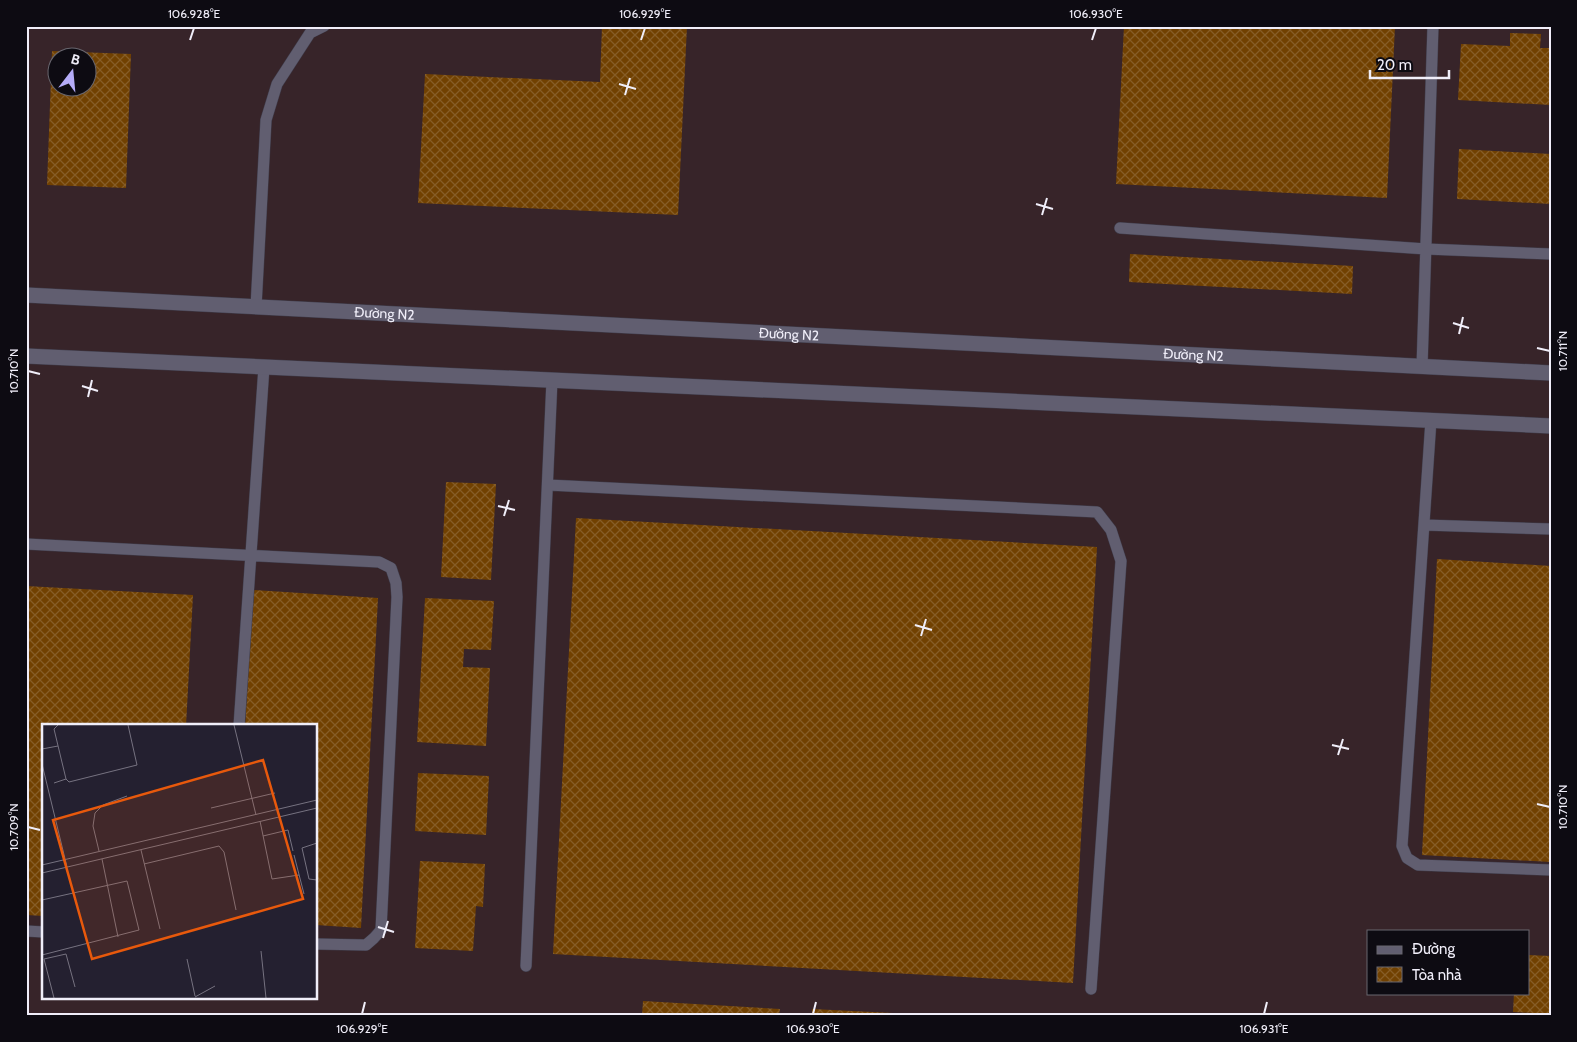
<svg xmlns="http://www.w3.org/2000/svg" width="1577" height="1042" font-family="Cabin,sans-serif">
	<defs>
		<pattern id="building-cross-hatch" width="8" height="8" patternUnits="userSpaceOnUse" patternTransform="scale(1.25)"><rect width="8" height="8" fill="#714101"/><path d="M0 0l8 8M0 8l8-8" fill="none" stroke="#865d27"/></pattern>
	</defs>
	<rect width="100%" height="100%" fill="#242030"/>
	<!-- industrial -->
	<path fill="#372429" fill-rule="evenodd" d="M26 26H1551V1016H26ZM58 58H88V88H58ZM44 726H316V998H44ZM1368 931H1528V993H1368Z"/>
	<!-- building -->
	<path fill="url(#building-cross-hatch)" fill-rule="evenodd" d="M602 26H687L678 215 418 203 425 74 600 82Z
		M1124 26H1395L1387 198 1116 184Z
		M1510 33 1541 34 1540 48H1551V105L1458 100 1461 44 1510 46Z
		M52 51 131 54 126 188 47 185ZM58 58H88V88H58Z
		M1459 149 1551 154V204L1457 199Z
		M1130 254 1353 266 1352 294 1129 282Z
		M446 482 496 484 491 580 441 577Z
		M576 518 1097 547 1073 983 553 954Z
		M1437 559 1551 566V862L1422 855Z
		M26 586 193 595 186 726H44V916L26 915Z
		M253 590 378 598 361 928 316 925V726H245Z
		M425 598 494 601 491 650 464 649 463 667 490 668 486 746 417 742Z
		M418 773 489 776 486 835 415 831Z
		M420 861 485 864 483 907 476 906 473 951 415 948Z
		M1528 955 1551 956V1014L1513 1012 1514 993H1528Z
		M643 1001 780 1009 779 1016H642Z
		M812 1009 913 1014V1016H812Z"/>
	<g fill="none" stroke-linecap="round" stroke-linejoin="round">
		<!-- service casing -->
		<g stroke="#3f3c4a" stroke-width="12">
			<path id="service" d="M1120 228 1426 249 1551 254
				M256 307 266 120 277 84 310 33 324 26
				M1422 367 1433 26
				M1431 420 1402 846 1407 858 1418 865 1551 870
				M548 485 1097 512 1111 530 1121 561 1091 989
				M1424 525 1551 529
				M26 544 379 562 391 568 396 583 397 597 381 930 374 938 366 945 316 944
				M239 726 264 367
				M26 931 44 932
				M526 966 552 380"/>
		</g>
		<!-- minor casing -->
		<g stroke="#3f3c4a" stroke-width="16">
			<g id="minor">
				<path id="s1" d="M26 295 1551 373"/>
				<path d="M26 356 1551 426"/>
			</g>
		</g>
		<!-- service -->
		<use href="#service" stroke="#615e70" stroke-width="11"/>
		<!-- minor -->
		<use href="#minor" stroke="#615e70" stroke-width="15"/>
	</g>
	<!-- ticks -->
	<path fill="none" stroke="#f0eef9" stroke-width="2" d="M190 40 194 28M641 40 645 28M1092 40 1096 28M619 84 636 89M625 95 630 78M1036 204 1053 209M1042 215 1047 198M1453 323 1469 328M1459 334 1463 317M1537 348 1550 351M28 371 40 374M82 386 98 391M88 397 92 380M498 506 515 510M504 516 509 500M915 625 932 630M921 636 926 619M1332 745 1349 749M1338 755 1343 739M1537 804 1550 807M28 827 40 830M378 927 394 932M383 938 388 921M362 1014 365 1002M813 1014 816 1002M1264 1014 1267 1002"/>
	<g text-anchor="middle" stroke-width="5" stroke-linejoin="round" paint-order="stroke">
		<!-- street labels -->
		<g font-size="14" fill="#f0eef9" stroke="#0d0b12">
			<text dy="5" stroke="none"><textPath href="#s1" startOffset="359">Đường N2</textPath></text>
			<text dy="5" stroke="none"><textPath href="#s1" startOffset="764">Đường N2</textPath></text>
			<text dy="5" stroke="none"><textPath href="#s1" startOffset="1169">Đường N2</textPath></text>
		</g>
	</g>
	<!-- overview -->
	<g transform="translate(42 724)">
		<rect width="275" height="275" fill="#242030"/>
		<path fill="none" stroke="#767280" stroke-width="1" d="M192 1 214 91M0 25 16 22M0 40 25 143M24 55 27 58 95 41 86 1M12 59 24 55 12 5 16 1M169 84 233 69M218 97 230 155 257 151M221 112 246 106 251 127M275 119 260 124 267 155 275 156M99 126 118 205M57 127 51 102 53 89 61 81 85 72M252 131 262 170M60 135 76 213M102 140 177 122 182 128 194 186M0 141 275 76M0 149 275 84M0 176 85 157 97 206 0 231M219 227 224 274M2 235 24 230 33 263M2 235 12 274M145 235 153 272M153 273 173 262"/>
		<path fill="#e8590c" fill-opacity="0.15" stroke="#e8590c" stroke-width="2.5" d="M221 36 261 175 50 235 11 96Z"/>
		<rect width="275" height="275" fill="none" stroke="#f0eef9" stroke-width="2.5"/>
	</g>
	<!-- border -->
	<rect width="1577" height="1042" fill="none" stroke="#0d0b12" stroke-width="55"/>
	<!-- legend -->
	<rect x="1367" y="930" width="162" height="65" fill="#0d0b12" stroke="#68666e"/>
	<rect x="1377" y="946" width="25" height="8" fill="#615e70" stroke="#68666e"/>
	<text x="1412" y="954" font-size="15" fill="#f0eef9">Đường</text>
	<rect x="1377" y="967" width="25" height="15" fill="url(#building-cross-hatch)" stroke="#68666e"/>
	<text x="1412" y="980" font-size="15" fill="#f0eef9">Tòa nhà</text>
	<!-- north arrow -->
	<g transform="translate(72 72) rotate(16)"><circle r="24" fill="#0d0b12" stroke="#68666e"/>
	<path d="M0-4L9 19L0 12L-9 19Z" fill="#b5acf8"/>
	<text y="-8" font-size="14" font-weight="bold" text-anchor="middle" fill="#f0eef9">B</text>
	</g>
	<!-- scale -->
	<path d="M1370 70v8h79v-8" fill="none" stroke="#f0eef9" stroke-width="2.5"/>
	<text x="1377" y="70" font-size="15" fill="#f0eef9" stroke="#0d0b12" stroke-width="4" paint-order="stroke">20 m</text>
	<rect x="28" y="28" width="1522" height="986" fill="none" stroke="#f0eef9" stroke-width="2"/>
	<g font-size="12" text-anchor="middle" fill="#f0eef9">
		<text x="194" y="18">106.928°E</text>
		<text x="645" y="18">106.929°E</text>
		<text x="1096" y="18">106.930°E</text>
		<text transform="translate(1563 351) rotate(-90)" y="4">10.711°N</text>
		<text transform="translate(14 371) rotate(-90)" y="4">10.710°N</text>
		<text transform="translate(1563 807) rotate(-90)" y="4">10.710°N</text>
		<text transform="translate(14 827) rotate(-90)" y="4">10.709°N</text>
		<text x="362" y="1033">106.929°E</text>
		<text x="813" y="1033">106.930°E</text>
		<text x="1264" y="1033">106.931°E</text>
	</g>
</svg>
